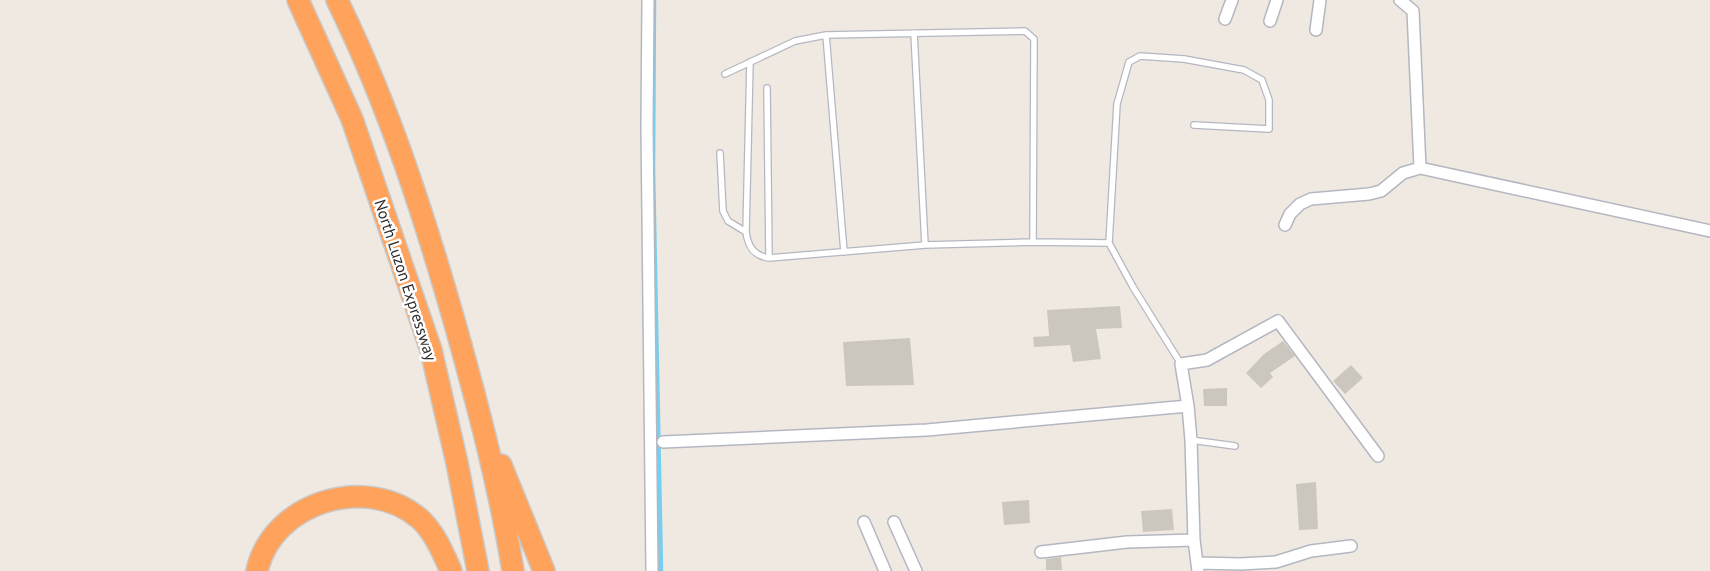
<svg xmlns="http://www.w3.org/2000/svg" width="1710" height="571" font-family="'PT Sans',sans-serif">
	<rect width="100%" height="100%" fill="#efe9e1"/>
	<g fill="none" stroke-linecap="round" stroke-linejoin="round">
		<!-- stream -->
		<path stroke="#75cff0" stroke-width="4.5" d="M654 0 653 169 661 571"/>
	</g>
	<!-- building -->
	<path fill="#cbc7bf" d="M1120 306 1122 328 1096 329 1101 359 1073 362 1070 345 1034 347 1033 337 1049 336 1047 310Z
		M910 338 914 385 846 386 843 342Z
		M1283 341 1295 356 1270 373 1273 377 1261 388 1246 373 1264 354Z
		M1351 365 1363 378 1345 394 1333 381Z
		M1227 388V406H1204L1203 389Z
		M1316 482 1318 529 1299 530 1296 484Z
		M1029 500 1030 523 1004 525 1002 502Z
		M1172 509 1174 530 1143 532 1141 511Z
		M1061 557 1062 570H1046V559Z"/>
	<g fill="none" stroke-linecap="round" stroke-linejoin="round">
		<!-- service casing -->
		<g stroke="#b4b7c1" stroke-width="8">
			<path id="service" d="M914 33 925 245
				M750 62 746 232C748 247 754 256 769 258
				M725 74 795 41 826 35
				M767 88 769 258 925 245 1033 242 1109 243
				M720 153 723 211 728 221 746 232
				M844 252 826 35 1025 31 1034 39 1033 242
				M1181 364 1133 287 1109 243 1117 104 1129 62 1140 56 1184 59 1244 70 1262 80 1269 100V129L1194 125
				M1191 440 1235 446"/>
		</g>
		<!-- minor casing -->
		<g stroke="#b4b7c1" stroke-width="14">
			<path id="minor" d="M648 0 647 126 652 571
				M1400 0 1413 11 1420 168 1710 231
				M1225 19 1232 0
				M1270 21 1277 0
				M1316 30 1320 0
				M1285 225 1290 214 1300 204 1311 199 1369 194 1381 191 1403 173 1420 168
				M663 442 927 430 1188 406
				M864 522 885 571
				M894 522 916 571
				M1041 552 1127 542 1194 540
				M1198 563 1240 564 1276 562 1311 551 1351 546
				M1198 571 1194 540 1191 440 1188 406 1181 364 1207 360 1278 321 1378 456"/>
		</g>
		<!-- motorway casing -->
		<g stroke="#c9c9c9" stroke-width="24">
			<path id="motorway" d="M298 0 352 119 431 350 457 463 478 571
				M337 0C389 106 425 218 457 331 479 410 500 490 513 571
				M501 465 544 571
				M257 571C272 502 367 473 420 519 435 533 443 553 451 571"/>
		</g>
		<!-- service -->
		<use href="#service" stroke="#fff" stroke-width="5.5"/>
		<!-- minor -->
		<use href="#minor" stroke="#fff" stroke-width="11"/>
		<!-- motorway -->
		<use href="#motorway" stroke="#ffa35c" stroke-width="21"/>
	</g>
	<g text-anchor="middle" stroke-width="5" stroke-linejoin="round" paint-order="stroke">
		<!-- street labels -->
		<g font-size="16" fill="#2e2e2e" stroke="#fff">
			<text transform="translate(406 280) rotate(72)" y="6">North Luzon Expressway</text>
		</g>
	</g>
</svg>
